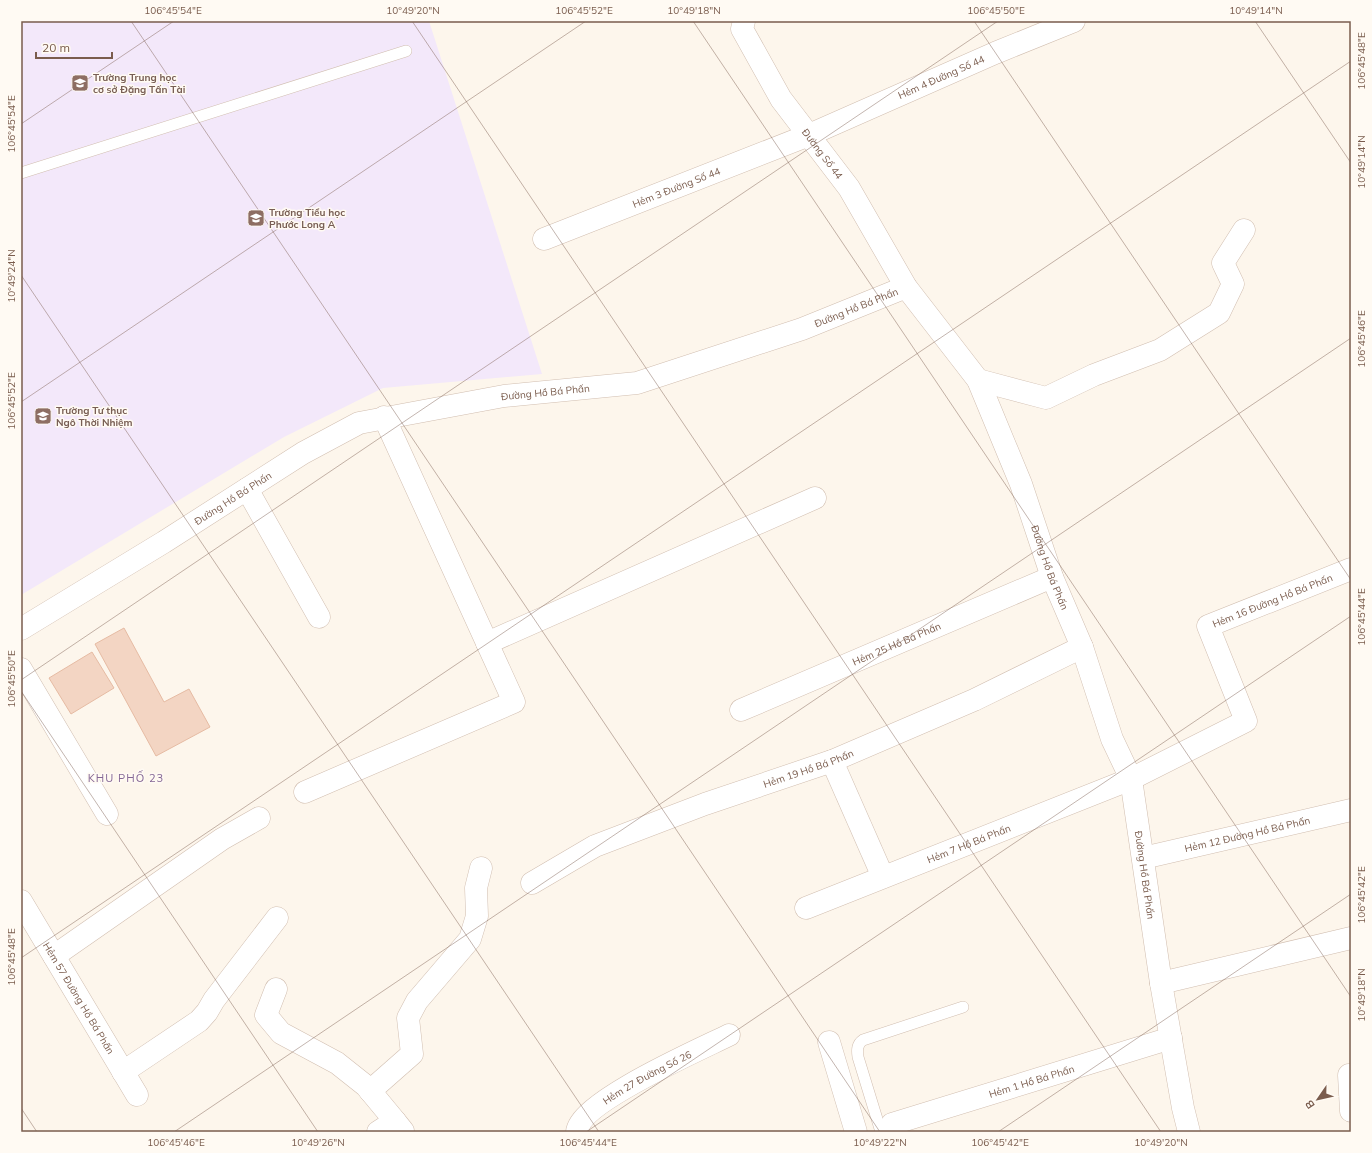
<svg xmlns="http://www.w3.org/2000/svg" width="1372" height="1153" font-family="Mulish,sans-serif">
	<rect width="100%" height="100%" fill="#fdf6ec"/>
	<!-- education -->
	<path fill="#f3e8fa" d="M21 21H429L542 374 383 388 284 437 21 595Z"/>
	<!-- building -->
	<path fill="#f3d5c3" stroke="#e6bba3" d="M124 628 164 702 189 689 210 727 156 756 95 644Z
		M92 652 114 688 71 714 49 678Z"/>
	<g fill="none" stroke-linecap="round" stroke-linejoin="round">
		<!-- service casing -->
		<g stroke="#d1beb0" stroke-width="12">
			<path id="service" d="M21 173 406 51
				M881 1132 858 1057C857 1050 857 1044 863 1040L963 1007"/>
		</g>
		<!-- minor casing -->
		<g stroke="#d1beb0" stroke-width="23">
			<g id="minor">
				<path id="s1" d="M744 21 742 29 781 99 849 188 906 287 978 380 1021 484 1052 577 1082 647 1112 739 1131 779 1161 983 1183 1108 1189 1132"/>
				<path id="s2" d="M544 239 809 135 995 53 1074 21"/>
				<path d="M978 380 1046 398 1094 375 1160 350 1219 313 1233 284 1223 263 1244 230"/>
				<path d="M247 489 319 617"/>
				<path id="s3" d="M21 629 164 542 303 453 359 423 504 396 637 383 802 329 906 287"/>
				<path d="M487 643 815 498"/>
				<path d="M21 669 107 814"/>
				<path id="s4" d="M741 710 1052 577"/>
				<path d="M832 761 883 877"/>
				<path d="M305 792 514 702 384 417"/>
				<path id="s5" d="M1143 858 1351 810"/>
				<path id="s6" d="M532 883 595 846 705 804 832 761 974 700 1082 647"/>
				<path id="s7" d="M21 901 137 1095"/>
				<path id="s8" d="M806 908 1131 779 1246 721 1208 626 1351 569"/>
				<path d="M54 956 222 839 259 818"/>
				<path d="M1161 983 1351 938"/>
				<path d="M276 989 266 1015 281 1033 337 1063 366 1086 395 1121"/>
				<path d="M829 1042 856 1132"/>
				<path d="M123 1072 199 1021 207 1012 214 1000 277 918"/>
				<path d="M1349 1075 1351 1111"/>
				<path d="M370 1091 412 1054 408 1018 417 1001 470 939 477 916 476 888 481 868"/>
				<path id="s9" d="M892 1124 1171 1038"/>
				<path d="M378 1132 395 1121 403 1131"/>
				<path id="s10" d="M577 1132C579 1102 701 1049 729 1035"/>
			</g>
		</g>
		<!-- service -->
		<use href="#service" stroke="#fff" stroke-width="11"/>
		<!-- minor -->
		<use href="#minor" stroke="#fff" stroke-width="22"/>
	</g>
	<!-- ticks -->
	<path fill="none" stroke="#7a5c4d" stroke-width="1" stroke-opacity="0.45" d="M131 21 880 1132M412 21 1161 1132M693 21 1351 997M974 21 1351 580M1255 21 1351 163M21 124 174 21M21 275 599 1132M21 402 586 21M21 680 998 21M21 691 318 1132M21 958 1351 61M21 1108 37 1132M174 1132 1351 338M586 1132 1351 616M998 1132 1351 894"/>
	<!-- icons -->
	<defs>
		<g id="school-square" transform="scale(0.9)"><rect x="-9" y="-9" width="18" height="18" rx="4" fill="#8d6e63" stroke="#fffaf3"/><path d="M0-5L7-2L0 1L-7-2ZM-4 1L0 2.5L4 1V4Q0 6-4 4Z" fill="#fff"/></g>
	</defs>
	<g fill-rule="evenodd">
		<use href="#school-square" x="80" y="83"/>
		<use href="#school-square" x="256" y="218"/>
		<use href="#school-square" x="43" y="416"/>
	</g>
	<g text-anchor="middle" stroke-width="3" stroke-linejoin="round" paint-order="stroke">
		<!-- education labels -->
		<g font-size="10" font-weight="bold" fill="#785e54" stroke="#fffaf3" text-anchor="start">
			<text x="93" y="81">Trường Trung học<tspan x="93" dy="12">cơ sở Đặng Tấn Tài</tspan></text>
			<text x="269" y="216">Trường Tiểu học<tspan x="269" dy="12">Phước Long A</tspan></text>
			<text x="56" y="414">Trường Tư thục<tspan x="56" dy="12">Ngô Thời Nhiệm</tspan></text>
		</g>
		<!-- street labels -->
		<g font-size="10" fill="#7a5c4d" stroke="#fffaf3">
			<text dy="4" stroke="none"><textPath href="#s2" startOffset="429">Hẻm 4 Đường Số 44</textPath></text>
			<text dy="4" stroke="none"><textPath href="#s1" startOffset="157">Đường Số 44</textPath></text>
			<text dy="4" stroke="none"><textPath href="#s2" startOffset="142">Hẻm 3 Đường Số 44</textPath></text>
			<text dy="4" stroke="none"><textPath href="#s3" startOffset="909">Đường Hồ Bá Phấn</textPath></text>
			<text dy="4" stroke="none"><textPath href="#s3" startOffset="585">Đường Hồ Bá Phấn</textPath></text>
			<text dy="4" stroke="none"><textPath href="#s3" startOffset="249">Đường Hồ Bá Phấn</textPath></text>
			<text dy="4" stroke="none"><textPath href="#s1" startOffset="633">Đường Hồ Bá Phấn</textPath></text>
			<text dy="4" stroke="none"><textPath href="#s8" startOffset="650">Hẻm 16 Đường Hồ Bá Phấn</textPath></text>
			<text dy="4" stroke="none"><textPath href="#s4" startOffset="169">Hẻm 25 Hồ Bá Phấn</textPath></text>
			<text dy="4" stroke="none"><textPath href="#s6" startOffset="300">Hẻm 19 Hồ Bá Phấn</textPath></text>
			<text dy="4" stroke="none"><textPath href="#s5" startOffset="107">Hẻm 12 Đường Hồ Bá Phấn</textPath></text>
			<text dy="4" stroke="none"><textPath href="#s8" startOffset="175">Hẻm 7 Hồ Bá Phấn</textPath></text>
			<text dy="4" stroke="none"><textPath href="#s1" startOffset="957">Đường Hồ Bá Phấn</textPath></text>
			<text dy="4" stroke="none"><textPath href="#s7" startOffset="113">Hẻm 57 Đường Hồ Bá Phấn</textPath></text>
			<text dy="4" stroke="none"><textPath href="#s10" startOffset="91">Hẻm 27 Đường Số 26</textPath></text>
			<text dy="4" stroke="none"><textPath href="#s9" startOffset="146">Hẻm 1 Hồ Bá Phấn</textPath></text>
		</g>
		<!-- neighbourhood labels -->
		<g font-size="11" letter-spacing="1" fill="#846695" stroke="#fffaf3">
			<text x="126" y="782">KHU PHỐ 23</text>
		</g>
	</g>
	<!-- border -->
	<rect width="1372" height="1153" fill="none" stroke="#fffaf3" stroke-width="44"/>
	<!-- north arrow -->
	<g transform="translate(1318 1099) rotate(236)" stroke="#fffaf3" stroke-width="3" paint-order="stroke">
	<path d="M0-3L7 15L0 10L-7 15Z" fill="#7a5c4d"/>
	<text y="-6" font-size="11" font-weight="bold" text-anchor="middle" fill="#7a5c4d">B</text>
	</g>
	<!-- scale -->
	<path d="M36 52v6h76v-6" fill="none" stroke="#7a5c4d" stroke-width="2"/>
	<text x="42" y="52" font-size="12" fill="#7a5c4d" stroke="#fffaf3" stroke-width="3" paint-order="stroke">20 m</text>
	<rect x="22" y="22" width="1328" height="1109" fill="none" stroke="#7a5c4d" stroke-width="1.5"/>
	<g font-size="10" text-anchor="middle" fill="#7a5c4d">
		<text x="173" y="14">106°45'54"E</text>
		<text x="413" y="14">10°49'20"N</text>
		<text x="584" y="14">106°45'52"E</text>
		<text x="694" y="14">10°49'18"N</text>
		<text x="996" y="14">106°45'50"E</text>
		<text x="1256" y="14">10°49'14"N</text>
		<text transform="translate(1361 61) rotate(-90)" y="4">106°45'48"E</text>
		<text transform="translate(11 124) rotate(-90)" y="4">106°45'54"E</text>
		<text transform="translate(1361 162) rotate(-90)" y="4">10°49'14"N</text>
		<text transform="translate(11 276) rotate(-90)" y="4">10°49'24"N</text>
		<text transform="translate(1361 339) rotate(-90)" y="4">106°45'46"E</text>
		<text transform="translate(11 401) rotate(-90)" y="4">106°45'52"E</text>
		<text transform="translate(1361 617) rotate(-90)" y="4">106°45'44"E</text>
		<text transform="translate(11 679) rotate(-90)" y="4">106°45'50"E</text>
		<text transform="translate(1361 895) rotate(-90)" y="4">106°45'42"E</text>
		<text transform="translate(11 957) rotate(-90)" y="4">106°45'48"E</text>
		<text transform="translate(1361 995) rotate(-90)" y="4">10°49'18"N</text>
		<text x="176" y="1146">106°45'46"E</text>
		<text x="318" y="1146">10°49'26"N</text>
		<text x="588" y="1146">106°45'44"E</text>
		<text x="880" y="1146">10°49'22"N</text>
		<text x="1000" y="1146">106°45'42"E</text>
		<text x="1161" y="1146">10°49'20"N</text>
	</g>
</svg>
